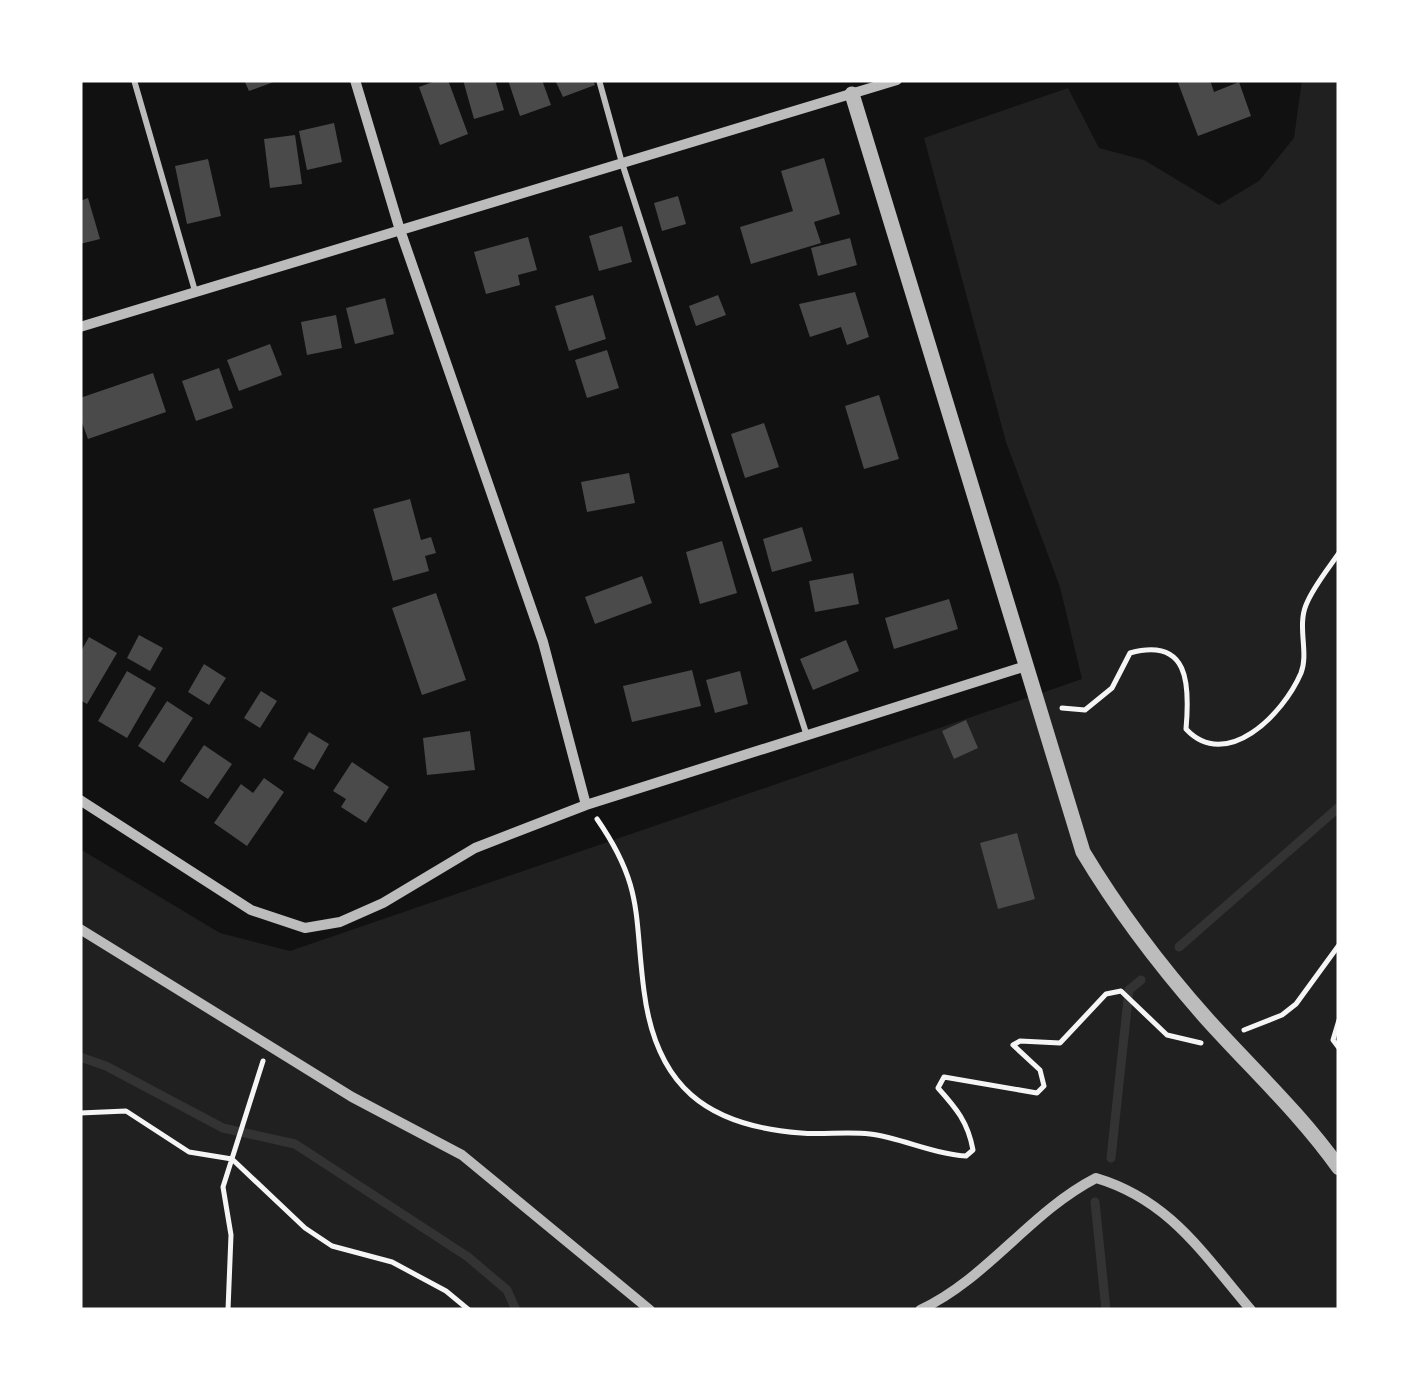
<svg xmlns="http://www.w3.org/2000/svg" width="1419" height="1390" font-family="'Alegreya Sans',sans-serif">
	<rect width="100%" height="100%" fill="#111"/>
	<!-- green -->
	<path fill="#202020" d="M1302 80H1339V1310H80V849L220 933 290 951 1082 679 1060 587 1006 442 924 138 1068 88 1099 148 1144 160 1219 205 1259 181 1294 138Z"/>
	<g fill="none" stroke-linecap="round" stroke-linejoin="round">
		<!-- stream -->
		<path stroke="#333" stroke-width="9" d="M1179 947 1339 807
			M80 1057 106 1066 223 1128 295 1144 468 1257 507 1290 516 1310
			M1111 1158 1129 990 1141 980
			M1095 1202 1106 1310"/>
	</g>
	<!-- building -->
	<path fill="#4a4a4a" d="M244 80H279L249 91Z
		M438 80H448L468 134 440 145 419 87Z
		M463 80H495L504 110 474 119Z
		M508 80H542L551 105 520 116Z
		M555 80H593L595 85 563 97Z
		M1177 80H1210L1214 92 1239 82 1251 116 1198 136Z
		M334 123 342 162 307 170 299 131Z
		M295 135 302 184 270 188 264 139Z
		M824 158 840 214 814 222 821 243 751 264 740 227 793 211 781 171Z
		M208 159 221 216 187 224 175 166Z
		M678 196 686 224 662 231 654 203Z
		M88 198 100 239 80 244V201Z
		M622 226 632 262 599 271 589 236Z
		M528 237 537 270 518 275 520 285 486 294 474 252Z
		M850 238 857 265 818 276 811 248Z
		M855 292 869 337 847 345 841 327 810 337 799 304Z
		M593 295 606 339 569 351 555 306Z
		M718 295 726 315 696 326 689 306Z
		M385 298 394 334 355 344 346 308Z
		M336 315 342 348 307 355 301 322Z
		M270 344 282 375 239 391 227 360Z
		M607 350 619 388 587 398 575 360Z
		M219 368 233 408 196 421 182 381Z
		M153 373 166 412 88 439 80 417V398Z
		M879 395 899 459 864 469 845 406Z
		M764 423 779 467 745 478 731 434Z
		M629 473 635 503 587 512 581 482Z
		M410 499 421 540 431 537 436 553 425 556 429 571 393 581 373 509Z
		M802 527 812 561 772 572 763 539Z
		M722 541 737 593 700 604 686 552Z
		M853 573 859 604 815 612 809 581Z
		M642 576 652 603 595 624 585 597Z
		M436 593 466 680 422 695 392 608Z
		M949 599 958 629 894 649 885 618Z
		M139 635 163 648 150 671 127 658Z
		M89 637 117 653 87 704 80 700V653Z
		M846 640 859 671 813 690 800 659Z
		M204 664 226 678 209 705 188 692Z
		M692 670 701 706 632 722 623 686Z
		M127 671 156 688 127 738 98 721Z
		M740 671 748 704 715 713 706 680Z
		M261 691 277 701 260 728 244 718Z
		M167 701 193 718 164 763 138 746Z
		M966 720 978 748 954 759 942 731Z
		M470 731 475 770 427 775 423 738Z
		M309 732 329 744 314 770 293 759Z
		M204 745 232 764 208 799 180 781Z
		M352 762 389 787 366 823 341 807 346 799 333 791Z
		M264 778 284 792 247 846 214 823 241 784 253 793Z
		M1017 833 1035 899 998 909 980 843Z"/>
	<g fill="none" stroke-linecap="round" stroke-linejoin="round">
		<!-- path -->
		<path stroke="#f5f5f5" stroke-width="5" d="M1062 708 1085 710 1112 688 1130 653C1189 637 1190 684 1186 729 1226 772 1283 715 1301 673 1309 653 1297 627 1306 605 1313 587 1328 569 1339 553
			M597 819C644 887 634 915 644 991 656 1086 706 1126 801 1133 824 1135 846 1131 870 1134 902 1138 933 1154 966 1156L973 1150C968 1122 956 1108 938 1088L944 1077 1037 1093 1044 1086 1040 1070 1013 1045 1020 1041 1060 1043 1106 994 1121 991 1167 1035 1201 1043
			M1339 1020 1333 1040 1339 1048
			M1244 1030 1282 1015 1296 1004 1339 945
			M80 1113 126 1111 189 1152 232 1159 305 1228 332 1246 392 1262 446 1291 469 1310
			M228 1310 231 1235 223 1187 263 1061"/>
		<!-- service -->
		<path stroke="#bcbcbc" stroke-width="6" d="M134 80 195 291
			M599 80 622 163 807 736"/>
		<!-- minor -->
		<path stroke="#bcbcbc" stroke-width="10" d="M355 80 399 227 543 642 586 805
			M80 327 897 80
			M80 800 251 910 305 928 340 922 383 903 475 848 586 805 1026 666
			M80 929 352 1097 462 1155 650 1310
			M920 1310C987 1279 1030 1212 1096 1178 1170 1200 1203 1254 1251 1310"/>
		<!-- tertiary -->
		<path stroke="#bcbcbc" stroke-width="15" d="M852 94 1083 852C1119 912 1160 966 1207 1019 1252 1069 1300 1113 1339 1168"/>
	</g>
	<!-- border -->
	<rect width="1419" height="1390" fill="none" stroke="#ffffff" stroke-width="165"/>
</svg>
